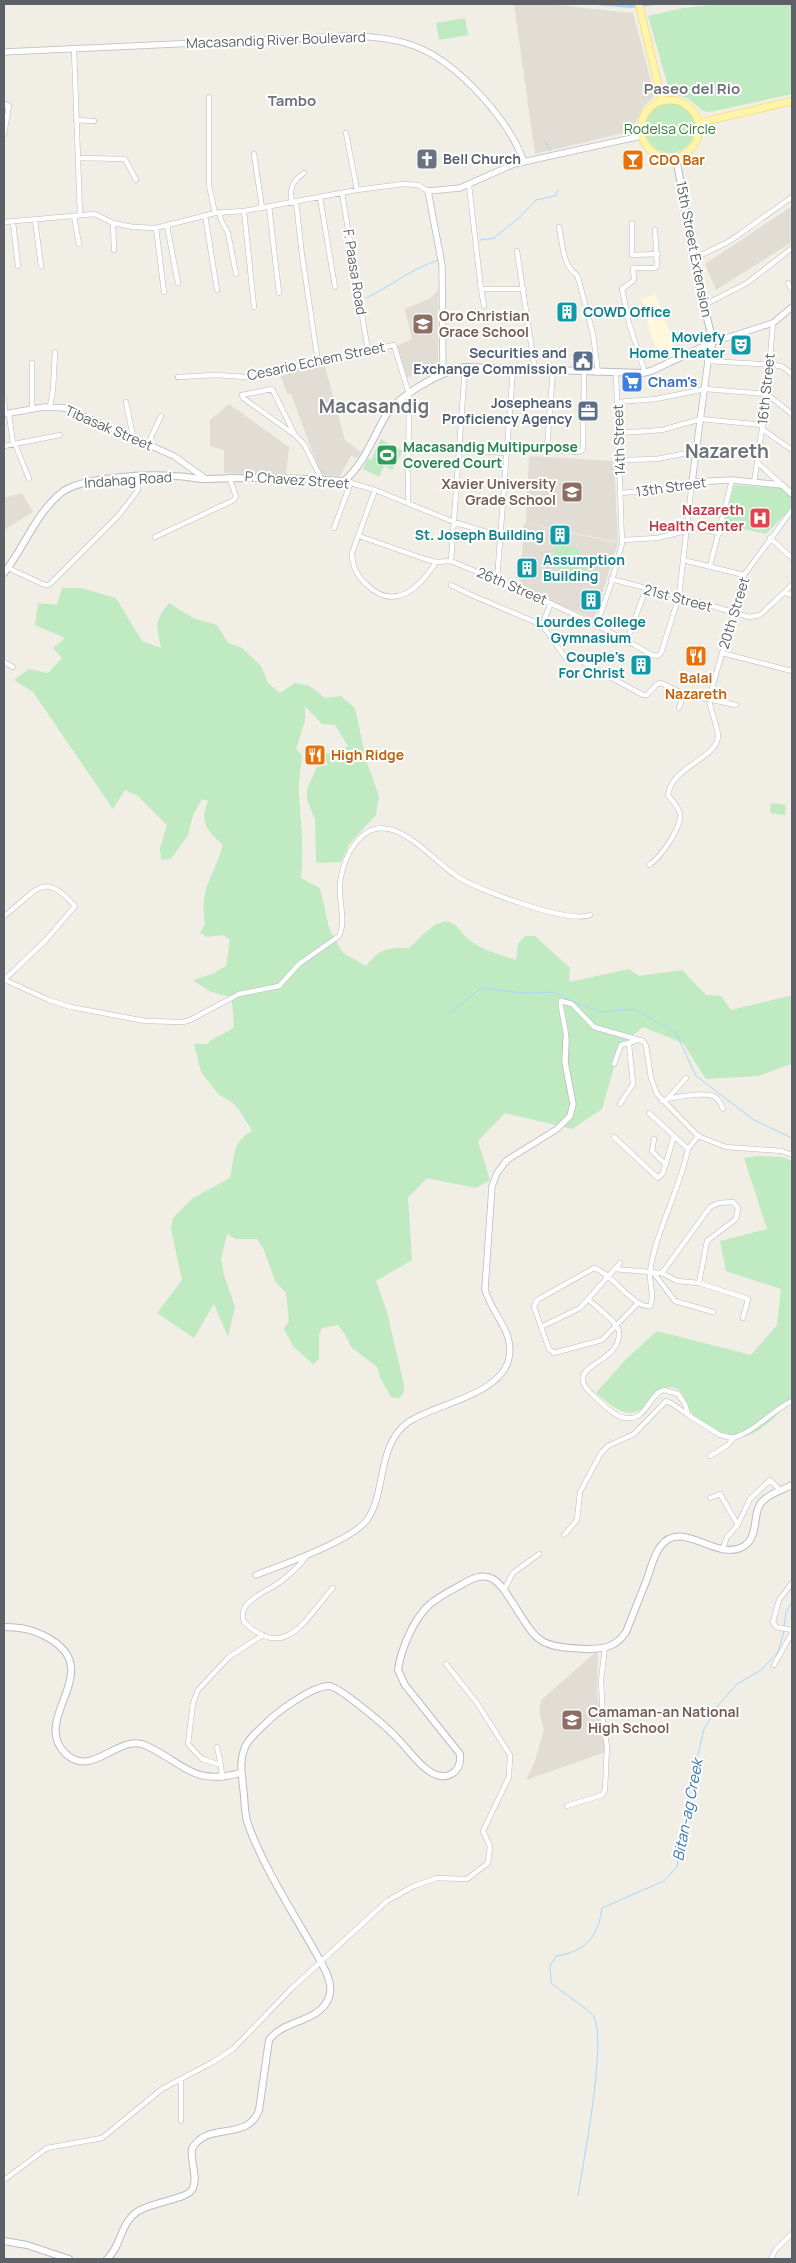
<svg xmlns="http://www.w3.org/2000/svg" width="796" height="2263" font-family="Manrope,sans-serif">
	<rect width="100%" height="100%" fill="#f1eee5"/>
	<!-- commercial -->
	<path fill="#fff8dc" d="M656 295 677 353 659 362 641 298Z"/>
	<!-- education -->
	<path fill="#e1ddd4" d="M514 4H547L633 13 655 96 644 106 633 128 628 132 535 154Z
		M792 206V242L716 290 705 264Z
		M438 290V362L406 378 397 346 412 339 405 309 431 298Z
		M324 363 345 440 361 452 357 458 351 456 340 476 321 475 291 394H287L280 374Z
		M229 404 289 447 286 476 224 473V450L210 446V420Z
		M529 456 614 461 618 542 526 523Z
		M22 493 33 512 4 530V498Z
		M524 523 618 543 594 619 520 588Z
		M596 1652 598 1654 597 1693 606 1752 526 1780 534 1764 544 1730 539 1711 541 1700Z"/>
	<!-- green -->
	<path fill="#c0eac1" d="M718 4H792V94L710 112 703 111 689 99 670 93 648 16 684 8Z
		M465 18 468 35 439 40 436 23Z
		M645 128a25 25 0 1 1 50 0a25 25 0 1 1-50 0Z
		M381 439 403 451 392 470 384 466 379 477 363 469 368 458 371 460Z
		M734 485 782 488 792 497V507L766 534 724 525Z
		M554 543 578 548V552L588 569 582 572 553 569Z
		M62 588H81L116 598 142 641 161 648C157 626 153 623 169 603L193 618 217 625 228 643 242 648 261 666 268 683 280 693 295 683 310 686 325 698 341 696 355 708 366 760 379 796 376 815 349 844 341 862 316 863 315 819 307 800V789L317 767 328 765 324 758 327 753H337L348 746 335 725 322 724 305 706V721L296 749 302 755C301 768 298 782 299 795 301 823 304 849 301 878L320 888 329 928 343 953 366 966C381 948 386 948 409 948 419 940 429 925 443 922 455 919 459 931 467 938 481 950 498 954 516 960L518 944 525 936H535L570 968 569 982 629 969 639 976 682 970 706 995 721 996 731 1010 792 995V1064L758 1076 706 1079 683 1043 643 1027 620 1046 602 1109 572 1129 505 1113 478 1141 490 1180 476 1188 427 1178 408 1198 412 1260 376 1281 387 1312 404 1385V1391L400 1398 391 1397 380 1377 377 1367 351 1347 345 1334 338 1325 322 1328 319 1335V1359L313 1364 293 1346 284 1329 289 1321 286 1293 275 1281 264 1250 257 1239H236L227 1234 221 1259 224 1275 235 1307 228 1337 214 1304 194 1338 157 1313 182 1280 171 1229 173 1218 193 1198 230 1178C235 1157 231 1143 252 1131L240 1111 232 1102 219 1095 201 1072 194 1044H207C215 1035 225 1035 234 1027L232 1002 229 997 209 991 193 980 212 974 226 966 230 940 223 935 207 937 200 933 205 925C199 887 213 879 223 845 207 830 199 824 208 801L202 799 193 815 188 835 171 859 161 860 160 848 167 825 138 796 125 790 113 809 33 692 14 680 29 669 48 673 62 658 53 648 65 638 35 625 38 603 57 605Z
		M771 803 786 805 785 815 770 813Z
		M758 1156 783 1157 792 1161V1403L788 1404C770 1421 758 1437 732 1439 719 1433 706 1426 695 1417 685 1408 686 1383 665 1388 659 1389 654 1395 651 1400 632 1425 614 1408 596 1393L626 1359 657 1331 751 1355 777 1325 781 1289 726 1271 720 1241 767 1229 744 1158Z"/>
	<!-- water -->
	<path fill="#a7d7ff" d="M584 4H664L631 8Z"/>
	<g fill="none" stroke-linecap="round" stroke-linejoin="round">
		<!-- stream -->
		<path stroke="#a7d7ff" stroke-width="1" d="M545 141 551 151
			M480 240 494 238 520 217 536 200 555 196 558 190
			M366 298C391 286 411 269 438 260
			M449 1014 481 988 523 993 554 992 571 1001 601 1012 634 1009 676 1033 696 1076 754 1120 792 1138
			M784 1627 786 1612 792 1602
			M578 2196C583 2163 607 2042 594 2017 591 2011 559 1990 551 1983L550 1966 556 1956C586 1951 598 1937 602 1908L664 1881 677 1867 689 1792 704 1729 720 1703 737 1684 761 1670 778 1652 784 1631"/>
		<!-- minor casing -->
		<g stroke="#b8bbc0" stroke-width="5.5">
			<path id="minor" d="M74 49 80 215
				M209 97V186L215 213
				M4 107 6 104 9 106 4 134
				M76 120 94 121
				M346 133 357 190
				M254 154 262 208
				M78 158 125 159 136 180
				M469 185 481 289H524
				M342 193 368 351
				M320 198 335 287
				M296 202 302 255 318 362
				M292 203C289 189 292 181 304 173
				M269 206 279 293
				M244 211 254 307
				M219 212 221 220 228 233 236 274
				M205 215 217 290
				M74 216 79 244
				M35 220 41 266
				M4 222 95 214 113 223 133 227 156 228 215 213 244 211 357 190 403 184 418 185 428 191
				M13 222 18 266
				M113 223 114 250
				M632 223V255L658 254
				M167 226 178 283
				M559 227C563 244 562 265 577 275L579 281 593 334 598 373
				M156 228 164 292
				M517 251 535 370
				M695 258 730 241 792 197
				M788 283 792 290
				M481 289 484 306
				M704 305 747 283 792 248
				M708 361 775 365 783 367 792 374
				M32 363V409
				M553 370 547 447 551 450 578 452 583 450 584 371
				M645 373 629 323 622 289 634 280 633 268H655L657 266 655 230
				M178 377 216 375 247 377 394 345 409 394 408 503
				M4 397 5 414
				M126 402 133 437
				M618 402 656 399 705 389 767 394 792 414
				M50 406 53 390 55 352
				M9 414 13 444
				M762 429 792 450
				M618 433 662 430 701 419 763 425
				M295 435 272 389 242 395 243 398 295 435 304 444 322 480
				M15 444 29 479
				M148 444 161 416
				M4 446 60 435
				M410 447 506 453
				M620 460 657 459 697 451 759 453
				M758 463 782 485
				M344 481 375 490 454 522 499 536
				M754 483 767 394 773 323
				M375 490 352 553C352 565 357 576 366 584 394 612 419 589 436 562
				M687 527 720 533
				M334 528 351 482
				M359 536 425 559 436 562 451 561C520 590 587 617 652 655L658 656 661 653 679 596 692 482 660 490 620 493
				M155 537 234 500 236 496 229 477
				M770 538 792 558
				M622 540 657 538 686 531
				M683 560 744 575
				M451 561 465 367
				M710 566 732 480
				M8 568 45 585H49L119 515 138 490 139 476
				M611 579 692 600 749 617 760 615 792 585
				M497 580 513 369
				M451 585 469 594 542 625 565 657
				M785 593 792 595
				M597 624 611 584 622 544 616 373
				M542 625 551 603
				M627 640 646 589
				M722 653 792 671
				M581 661 643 695H647L657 684 661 683 684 694 736 705
				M4 662 13 667
				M679 708 684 694
				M649 865C660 858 681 829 680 815 680 808 672 801 668 795 672 766 715 760 718 737 719 729 710 710 709 699L744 575 792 510
				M4 916C36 893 42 868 75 906L46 940 4 980
				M5 980 49 1000 71 1007 145 1021 183 1022 190 1020 239 994 279 986 299 964 339 936C345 924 341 909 340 895 339 880 343 864 350 851 383 795 427 857 458 877 478 890 569 924 590 915
				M566 1040C567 1029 559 1006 561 1001L572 1004 594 1027 643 1041 646 1046 651 1078 657 1094 698 1136 726 1147 782 1151 792 1155
				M614 1064 621 1045 639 1040
				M668 1098 686 1078
				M662 1101C670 1097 701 1093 710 1095 717 1096 720 1102 723 1109
				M620 1104 633 1084 629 1044
				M649 1113 688 1149
				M614 1137 658 1178 663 1173 674 1136
				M654 1139 652 1151 664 1163
				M614 1269 662 1273 677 1281 699 1283 748 1299 743 1318
				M653 1272 675 1301 713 1312
				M662 1273 710 1207 719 1203 733 1202 738 1208 736 1219 707 1241 699 1283
				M588 1299C595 1306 619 1323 619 1332 621 1368 554 1363 597 1399 604 1405 612 1414 621 1417 643 1424 646 1403 659 1392L664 1390 678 1394 685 1404 688 1415 720 1435 733 1438C756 1431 771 1411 792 1401
				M638 1303 602 1340 554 1353 549 1349 534 1307 537 1300 594 1268C610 1272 636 1310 650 1306 655 1296 649 1283 650 1272 655 1233 680 1189 688 1149L698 1136
				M541 1327 580 1308 620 1263
				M710 1456 728 1445 733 1438
				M710 1498 720 1494 738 1525
				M564 1535 577 1520 580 1492 601 1453 608 1446 634 1434 666 1401 671 1403 688 1415
				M722 1550 727 1537 737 1526 750 1499 770 1480 781 1491
				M307 1555C301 1565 289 1575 280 1582 267 1592 236 1601 244 1622 287 1663 306 1617 333 1588
				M792 1583 779 1600 773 1622 776 1627 792 1630
				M504 1590 513 1573 539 1554
				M774 1665 792 1633
				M217 1747 221 1765
				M222 1778 221 1765 202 1759 188 1744 193 1703 198 1690 229 1657 263 1635
				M567 1806 602 1795 605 1790 607 1746 603 1722 601 1680 605 1648
				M181 2079V2121
				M4 2180 47 2148 102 2138 162 2089 213 2062 233 2049 291 1989 387 1901 414 1886 437 1878 467 1879 488 1863 490 1846 483 1831 509 1777 510 1755 477 1703 446 1664
				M771 2259 776 2249 792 2234"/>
		</g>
		<!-- tertiary casing -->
		<g stroke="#b8bbc0" stroke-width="7">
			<path id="tertiary" d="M4 52 346 36C371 36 394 38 417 47 459 64 509 120 524 162
				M792 307 773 323 713 342 708 361 692 482 732 480 782 485 792 494
				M443 374 442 265 428 191 460 188 514 164 641 136
				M4 414 44 407 65 408 174 456 206 479
				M256 1575C282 1565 351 1541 367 1520 387 1492 376 1443 410 1421 437 1404 497 1395 508 1362 517 1332 491 1315 485 1289L492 1186 497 1173 507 1160 557 1129 570 1116 573 1104 565 1062 566 1040"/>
		</g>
		<!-- secondary casing -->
		<g stroke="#b9bcc2" stroke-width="8">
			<path id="secondary" d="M4 573C24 548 36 513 61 493 80 477 148 474 173 476 184 476 196 479 207 479 253 477 298 478 344 481 364 464 372 439 385 417 397 396 441 371 465 367L642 373 651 371 713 342 698 282 676 157
				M4 1627C22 1627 35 1630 50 1639 106 1672 29 1719 66 1754 93 1779 119 1732 147 1746 185 1764 193 1786 240 1773
				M4 2241 27 2245 69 2259
				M107 2259C120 2248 120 2228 132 2216 146 2201 188 2201 193 2188 198 2176 190 2162 192 2149 207 2120 247 2143 259 2110L269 2040C284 2019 320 2023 329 1997 335 1982 320 1961 313 1948 292 1911 260 1861 247 1821 244 1810 245 1799 243 1787 242 1773 239 1761 245 1747 249 1738 258 1731 265 1724 277 1712 312 1686 329 1686 340 1687 388 1728 397 1738 408 1749 416 1762 429 1771 445 1782 462 1774 460 1754L405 1685 398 1670C401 1649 413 1620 429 1605 438 1597 450 1591 461 1585 471 1579 482 1573 493 1579 501 1584 505 1591 510 1599 538 1641 534 1647 587 1649 604 1649 616 1647 626 1632 633 1614 640 1597 647 1579 651 1568 653 1557 660 1547 681 1517 717 1563 744 1546 761 1535 750 1510 765 1499 772 1493 784 1489 792 1485"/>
		</g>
		<!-- primary casing -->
		<g stroke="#fcd153" stroke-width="8">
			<path id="primary" d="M639 4 662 101
				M641 129a29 29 0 1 1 58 0a29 29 0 1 1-58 0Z
				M698 123 792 101"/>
		</g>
		<!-- minor -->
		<use href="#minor" stroke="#fff" stroke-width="4.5"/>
		<!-- tertiary -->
		<use href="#tertiary" stroke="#fff" stroke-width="5.5"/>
		<!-- secondary -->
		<use href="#secondary" stroke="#fff" stroke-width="6"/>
		<!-- primary -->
		<use href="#primary" stroke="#fff4ac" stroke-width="7"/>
	</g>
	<!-- icons -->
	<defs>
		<g id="church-square" transform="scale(1.125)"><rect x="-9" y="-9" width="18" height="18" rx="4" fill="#6b7280" stroke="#fff"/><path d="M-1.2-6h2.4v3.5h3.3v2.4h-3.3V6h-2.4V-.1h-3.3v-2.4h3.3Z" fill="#fff"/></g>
		<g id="bar-square" transform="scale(1.125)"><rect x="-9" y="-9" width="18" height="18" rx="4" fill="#e8710a" stroke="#fff"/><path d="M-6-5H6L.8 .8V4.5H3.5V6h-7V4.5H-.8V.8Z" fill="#fff"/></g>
		<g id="building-square" transform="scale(1.125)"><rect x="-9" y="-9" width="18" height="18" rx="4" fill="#0f9aa8" stroke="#fff"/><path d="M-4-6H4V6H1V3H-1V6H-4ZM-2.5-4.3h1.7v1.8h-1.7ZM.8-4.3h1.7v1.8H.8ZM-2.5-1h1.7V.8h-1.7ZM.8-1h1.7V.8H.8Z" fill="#fff"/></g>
		<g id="school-square" transform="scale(1.125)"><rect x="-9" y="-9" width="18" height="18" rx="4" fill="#8d6e63" stroke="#fff"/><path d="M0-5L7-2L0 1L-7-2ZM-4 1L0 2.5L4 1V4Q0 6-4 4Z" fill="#fff"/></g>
		<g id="theatre-square" transform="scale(1.125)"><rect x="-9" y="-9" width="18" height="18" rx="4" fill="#0f9aa8" stroke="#fff"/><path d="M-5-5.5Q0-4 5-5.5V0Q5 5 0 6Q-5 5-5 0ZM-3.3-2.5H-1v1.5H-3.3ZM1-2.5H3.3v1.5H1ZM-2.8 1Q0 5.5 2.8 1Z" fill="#fff"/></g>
		<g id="civic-square" transform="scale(1.125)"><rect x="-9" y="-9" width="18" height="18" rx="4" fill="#5c6f8a" stroke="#fff"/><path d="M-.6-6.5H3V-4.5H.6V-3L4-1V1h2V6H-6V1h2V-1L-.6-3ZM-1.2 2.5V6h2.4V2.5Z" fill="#fff"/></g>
		<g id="supermarket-square" transform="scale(1.125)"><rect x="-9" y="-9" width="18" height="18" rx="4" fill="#3f7fe0" stroke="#fff"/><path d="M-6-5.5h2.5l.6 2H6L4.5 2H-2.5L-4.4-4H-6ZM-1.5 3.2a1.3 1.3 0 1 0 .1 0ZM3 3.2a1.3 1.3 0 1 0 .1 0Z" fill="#fff"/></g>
		<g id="office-square" transform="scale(1.125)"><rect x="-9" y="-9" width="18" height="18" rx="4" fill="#5c6f8a" stroke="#fff"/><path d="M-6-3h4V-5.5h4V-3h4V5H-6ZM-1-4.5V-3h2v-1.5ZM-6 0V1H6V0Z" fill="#fff"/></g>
		<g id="stadium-square" transform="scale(1.125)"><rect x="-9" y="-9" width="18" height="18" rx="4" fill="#2e9e5b" stroke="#fff"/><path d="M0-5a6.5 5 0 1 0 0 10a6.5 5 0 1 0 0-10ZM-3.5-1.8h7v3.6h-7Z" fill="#fff"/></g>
		<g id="hospital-square" transform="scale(1.125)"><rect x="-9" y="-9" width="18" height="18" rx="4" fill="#e0444e" stroke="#fff"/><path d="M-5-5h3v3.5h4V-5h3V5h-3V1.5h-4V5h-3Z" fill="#fff"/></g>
		<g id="restaurant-square" transform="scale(1.125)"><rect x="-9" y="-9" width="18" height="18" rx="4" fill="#e8710a" stroke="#fff"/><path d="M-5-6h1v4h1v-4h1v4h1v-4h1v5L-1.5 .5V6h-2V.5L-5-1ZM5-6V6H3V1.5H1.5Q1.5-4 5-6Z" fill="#fff"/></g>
	</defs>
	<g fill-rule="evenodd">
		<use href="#church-square" x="427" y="159"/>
		<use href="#bar-square" x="633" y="160"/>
		<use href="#building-square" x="567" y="312"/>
		<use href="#school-square" x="423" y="324"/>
		<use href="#theatre-square" x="741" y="345"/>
		<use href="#civic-square" x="583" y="361"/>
		<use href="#supermarket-square" x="632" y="382"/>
		<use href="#office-square" x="588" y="411"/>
		<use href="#stadium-square" x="387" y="455"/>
		<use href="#school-square" x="572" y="492"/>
		<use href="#hospital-square" x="760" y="518"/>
		<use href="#building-square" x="560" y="535"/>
		<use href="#building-square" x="527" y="568"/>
		<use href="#building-square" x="591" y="600"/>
		<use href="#restaurant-square" x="696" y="656"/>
		<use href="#building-square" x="641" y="665"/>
		<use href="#restaurant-square" x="315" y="755"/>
		<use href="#school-square" x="572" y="1720"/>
	</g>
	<g text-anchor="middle" stroke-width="4" stroke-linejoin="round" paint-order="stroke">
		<!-- street labels -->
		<g font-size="14" fill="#5d6167" stroke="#fff">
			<text transform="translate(276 40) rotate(-2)" y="5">Macasandig River Boulevard</text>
			<text transform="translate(694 249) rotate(79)" y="5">15th Street Extension</text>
			<text transform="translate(355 272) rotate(81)" y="5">F. Paasa Road</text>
			<text transform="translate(316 361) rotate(-12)" y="5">Cesario Echem Street</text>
			<text transform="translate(766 389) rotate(-84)" y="5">16th Street</text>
			<text transform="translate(109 428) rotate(23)" y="5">Tibasak Street</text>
			<text transform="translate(619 440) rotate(-92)" y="5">14th Street</text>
			<text transform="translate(128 480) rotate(-4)" y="5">Indahag Road</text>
			<text transform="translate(297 480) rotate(4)" y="5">P. Chavez Street</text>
			<text transform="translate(671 487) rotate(-8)" y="5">13th Street</text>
			<text transform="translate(512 586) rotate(23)" y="5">26th Street</text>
			<text transform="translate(678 598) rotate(15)" y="5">21st Street</text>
			<text transform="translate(734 613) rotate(-73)" y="5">20th Street</text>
		</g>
		<!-- park labels -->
		<g font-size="14" fill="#2e8534" stroke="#fff">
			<text x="670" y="134">Rodelsa Circle</text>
		</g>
		<!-- worship labels -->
		<g font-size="14" font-weight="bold" fill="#5b616d" stroke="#fff" text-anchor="start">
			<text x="443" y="164">Bell Church</text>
		</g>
		<!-- food labels -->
		<g font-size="14" font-weight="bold" fill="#c56008" stroke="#fff" text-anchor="start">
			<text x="649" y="165">CDO Bar</text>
			<text x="696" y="683" text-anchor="middle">Balai<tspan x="696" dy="16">Nazareth</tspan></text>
			<text x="331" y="760">High Ridge</text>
		</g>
		<!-- culture labels -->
		<g font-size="14" font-weight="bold" fill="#0d838f" stroke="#fff" text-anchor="end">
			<text x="583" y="317" text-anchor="start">COWD Office</text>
			<text x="725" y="342">Moviefy<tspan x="725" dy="16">Home Theater</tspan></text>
			<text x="544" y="540">St. Joseph Building</text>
			<text x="543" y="565" text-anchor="start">Assumption<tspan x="543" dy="16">Building</tspan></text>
			<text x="591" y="627" text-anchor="middle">Lourdes College<tspan x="591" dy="16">Gymnasium</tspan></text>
			<text x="625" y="662">Couple's<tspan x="625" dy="16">For Christ</tspan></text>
		</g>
		<!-- education labels -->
		<g font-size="14" font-weight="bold" fill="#785e54" stroke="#fff" text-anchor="start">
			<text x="439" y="321">Oro Christian<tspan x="439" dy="16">Grace School</tspan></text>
			<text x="556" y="489" text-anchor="end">Xavier University<tspan x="556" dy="16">Grade School</tspan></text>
			<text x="588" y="1717">Camaman-an National<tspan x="588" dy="16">High School</tspan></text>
		</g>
		<!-- service labels -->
		<g font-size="14" font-weight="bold" fill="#4e5e75" stroke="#fff" text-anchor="end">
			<text x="567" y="358">Securities and<tspan x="567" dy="16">Exchange Commission</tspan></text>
			<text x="572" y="408">Josepheans<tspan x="572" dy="16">Proficiency Agency</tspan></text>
		</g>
		<!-- shop labels -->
		<g font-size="14" font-weight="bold" fill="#366cbe" stroke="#fff" text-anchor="start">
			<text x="648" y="387">Cham's</text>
		</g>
		<!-- leisure labels -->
		<g font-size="14" font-weight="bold" fill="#27864d" stroke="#fff" text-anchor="start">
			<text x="403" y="452">Macasandig Multipurpose<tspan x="403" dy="16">Covered Court</tspan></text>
		</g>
		<!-- health labels -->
		<g font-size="14" font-weight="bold" fill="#be3a42" stroke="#fff" text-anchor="end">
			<text x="744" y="515">Nazareth<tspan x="744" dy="16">Health Center</tspan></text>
		</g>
		<!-- neighbourhood labels -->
		<g font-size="15" font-weight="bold" fill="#6e7379" stroke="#fff">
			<text x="692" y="94">Paseo del Rio</text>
			<text x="292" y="106">Tambo</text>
		</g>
		<!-- water labels -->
		<g font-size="15" font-style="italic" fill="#3a76ba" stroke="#fff">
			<text transform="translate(688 1810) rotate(-79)" y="5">Bitan-ag Creek</text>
		</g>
		<!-- district labels -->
		<g font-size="19" font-weight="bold" fill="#6e7379" stroke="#fff">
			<text x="374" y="413">Macasandig</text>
			<text x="727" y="458">Nazareth</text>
		</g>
	</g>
	<!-- border -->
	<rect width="796" height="2263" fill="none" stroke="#5d6167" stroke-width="10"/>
</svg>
